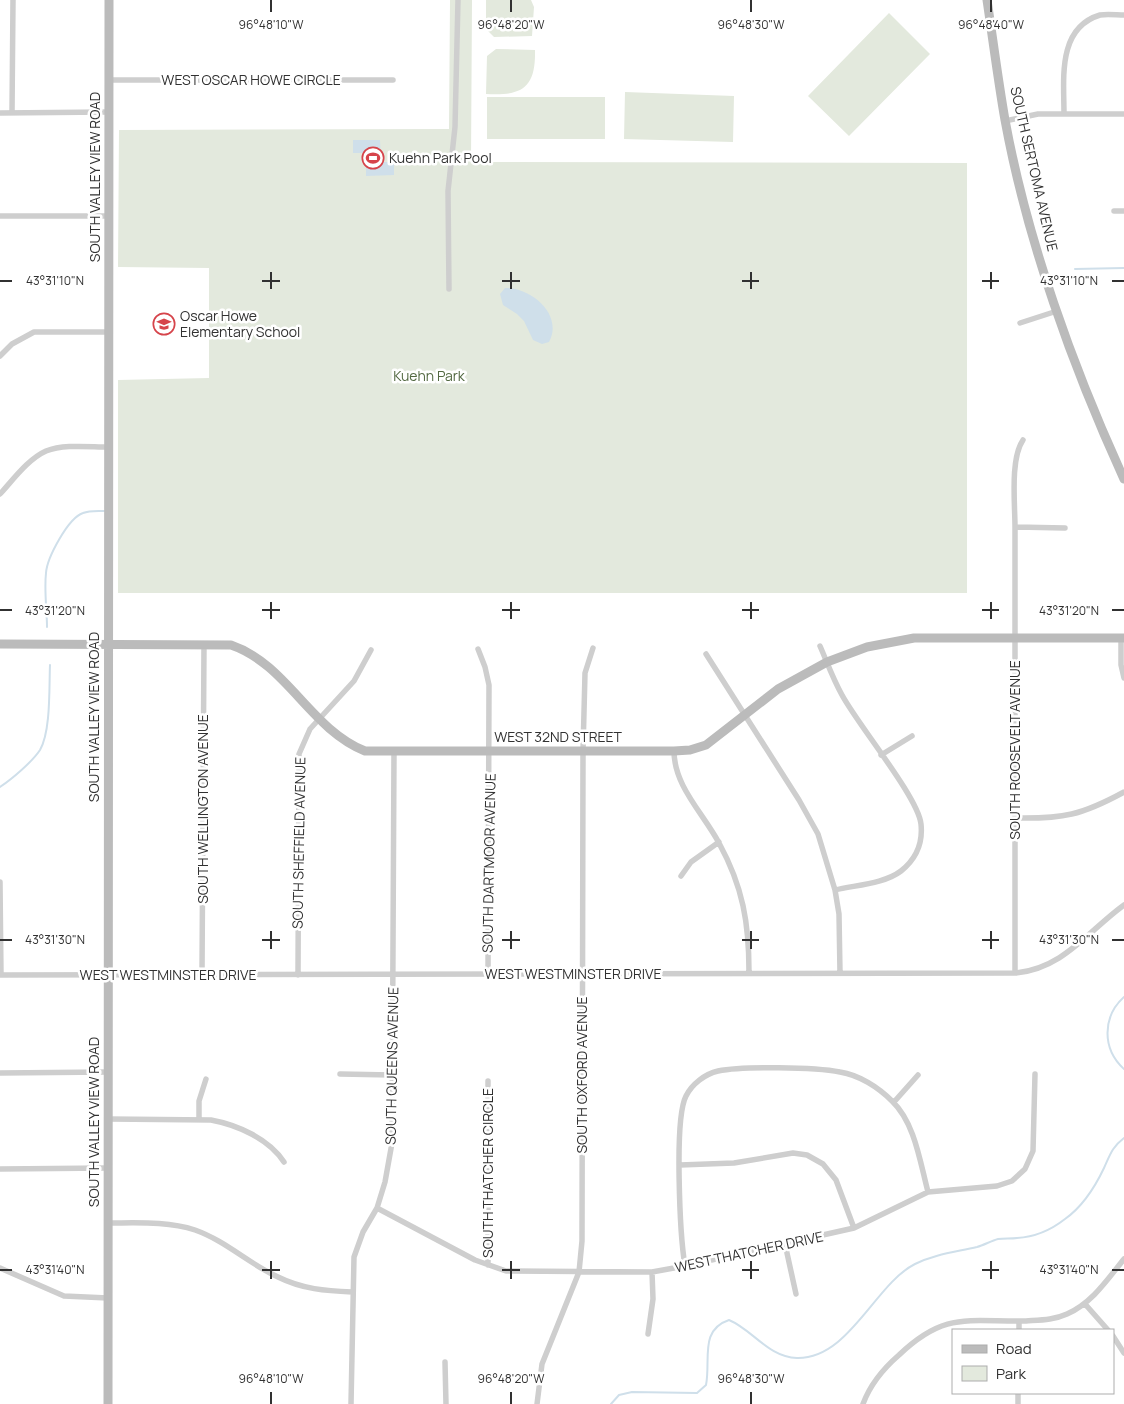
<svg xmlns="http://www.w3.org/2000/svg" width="1124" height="1404" font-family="Manrope,sans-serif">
	<rect width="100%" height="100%" fill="#fff"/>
	<!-- green -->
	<path fill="#e3e9dd" d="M450 0H472L471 162 967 163V593H118V380L209 378V268L118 267 119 130 449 129Z
		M486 0H531L534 7 532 36 494 37 486 29Z
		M889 13 930 54 849 136 808 96Z
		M496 49 535 50C536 89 521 96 486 94L487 56Z
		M625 92 734 96 733 142 624 139Z
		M487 97H605V139H487Z"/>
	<!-- water -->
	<path fill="#cfdfea" d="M353 140H380L381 162H394V175L366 176V153H353Z
		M505 288C530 287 564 314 549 342L542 344 533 340 524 321 517 314 503 305 500 294Z"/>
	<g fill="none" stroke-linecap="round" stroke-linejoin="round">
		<!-- stream -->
		<path stroke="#cfdfea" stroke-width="2" d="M1075 269 1124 268
			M47 627C47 610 44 591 46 573 47 558 68 518 83 513 90 510 99 511 106 511
			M0 787C12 779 32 762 40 750 51 731 49 687 50 665
			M1124 997C1102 1017 1102 1049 1124 1069
			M611 1404 619 1395 632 1392 697 1393 706 1385C711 1360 699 1330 729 1320 753 1330 768 1357 797 1358 849 1359 875 1284 915 1264 935 1254 956 1252 977 1247 984 1245 991 1241 998 1239 1004 1238 1011 1239 1017 1238 1035 1237 1051 1230 1065 1219 1082 1207 1095 1187 1104 1168 1110 1155 1112 1147 1124 1138"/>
		<!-- street -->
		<path stroke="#cecece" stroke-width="5.5" d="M108 80H393
			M0 113 108 112
			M12 113 13 0
			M1064 114C1064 79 1057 28 1100 15 1107 14 1117 15 1124 15
			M1005 121 1038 114H1124
			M1114 211H1124
			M0 216H109
			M449 289 448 191 455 127 458 0
			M1020 323 1057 311
			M0 356 12 344 34 332H108
			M0 494C13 480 28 459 46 451 64 444 89 447 108 447
			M1015 527 1065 528
			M1121 638V665L1124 678
			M820 646C827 662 833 679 842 695 858 725 918 797 921 824 923 843 916 859 901 871 884 884 855 885 835 890
			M478 649 485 667 489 685 488 974
			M706 654 799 800 818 834 835 890 839 914 840 973
			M674 751C674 786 703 813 719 843 743 887 749 923 749 972
			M881 755 912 736
			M1015 818C1063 819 1082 815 1124 792
			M681 876 691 862 719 842
			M0 882 1 975
			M1015 973V527C1015 504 1010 459 1023 440
			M0 975 1015 973C1063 969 1088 931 1124 905
			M202 975 204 644
			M298 975 299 754 310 729 354 681 371 650
			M0 1073 108 1072
			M340 1074 392 1075
			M488 1081V1265
			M894 1102 918 1075
			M108 1119 211 1120C238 1125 269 1139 284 1162
			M199 1120V1101L206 1079
			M680 1165 734 1163 793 1153 807 1155 823 1164 836 1180 854 1228
			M0 1169 108 1168
			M377 1208 475 1260 506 1271 652 1272 685 1266 854 1228 928 1192 997 1186 1012 1181 1025 1169 1033 1151 1035 1074
			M108 1223C137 1223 168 1221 195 1230 226 1241 249 1264 278 1277 302 1289 326 1291 352 1292
			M785 1244 796 1294
			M685 1266C680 1236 674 1119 686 1096 692 1084 705 1074 718 1071 742 1066 815 1067 840 1072 859 1075 878 1087 892 1101 915 1123 920 1162 928 1192
			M0 1268 64 1296 108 1298
			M1085 1304 1108 1330
			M1019 1330V1321
			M648 1334 653 1299 652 1272
			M1113 1336 1124 1353
			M445 1362 446 1404
			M1018 1393V1404
			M351 1404 354 1257 363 1232 377 1208 385 1182 392 1143 394 751
			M537 1404 542 1364 579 1272 582 1241 583 751 585 673 593 648
			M863 1404C870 1385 884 1368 899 1355 945 1311 968 1322 1026 1321 1040 1320 1054 1320 1067 1314 1092 1303 1107 1280 1124 1259"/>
		<!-- secondary -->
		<path stroke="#bbb" stroke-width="9" d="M987 0C993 40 998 80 1005 120 1027 240 1073 368 1124 479
			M0 644 231 645C287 664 310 729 365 751H674L690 750 706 745 778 689 827 662 867 647 914 638H1124
			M108 1404 109 0"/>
	</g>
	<!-- ticks -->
	<path fill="none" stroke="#313131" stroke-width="2" d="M271 0V12M511 0V12M751 0V12M991 0V12M271 272V289M511 272V289M751 272V289M991 272V289M0 281H12M262 281H280M502 281H520M742 281H759M982 281H999M1112 281H1124M271 602V619M511 602V619M751 602V619M991 602V619M0 610H12M262 610H280M502 610H520M742 610H759M982 610H999M1112 610H1124M271 931V949M511 931V949M751 931V949M991 931V949M0 940H12M262 940H280M502 940H520M742 940H759M982 940H999M1112 940H1124M271 1261V1279M511 1261V1279M751 1261V1279M991 1261V1279M0 1270H12M262 1270H280M502 1270H520M742 1270H759M982 1270H999M1112 1270H1124M271 1392V1404M511 1392V1404M751 1392V1404"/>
	<!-- icons -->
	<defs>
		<g id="stadium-ring" transform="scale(1.125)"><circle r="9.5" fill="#fff" stroke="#d6444b" stroke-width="1.5"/><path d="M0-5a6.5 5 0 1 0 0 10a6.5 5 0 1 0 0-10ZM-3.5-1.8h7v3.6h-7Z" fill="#d6444b"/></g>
		<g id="school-ring" transform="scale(1.125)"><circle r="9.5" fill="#fff" stroke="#d6444b" stroke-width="1.5"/><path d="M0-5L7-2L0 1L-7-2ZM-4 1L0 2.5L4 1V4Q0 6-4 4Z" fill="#d6444b"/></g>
	</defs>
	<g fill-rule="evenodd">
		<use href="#stadium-ring" x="373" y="158"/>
		<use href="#school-ring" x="164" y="324"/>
	</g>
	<g text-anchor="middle" stroke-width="5" stroke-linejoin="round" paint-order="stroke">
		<!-- street labels -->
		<g font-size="14" fill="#313131" stroke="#fff">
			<text x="251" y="85">WEST OSCAR HOWE CIRCLE</text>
			<text transform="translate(1034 169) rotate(77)" y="5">SOUTH SERTOMA AVENUE</text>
			<text transform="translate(95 177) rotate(-90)" y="5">SOUTH VALLEY VIEW ROAD</text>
			<text transform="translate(94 717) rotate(-90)" y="5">SOUTH VALLEY VIEW ROAD</text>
			<text x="558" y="742">WEST 32ND STREET</text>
			<text transform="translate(1015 750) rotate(-90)" y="5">SOUTH ROOSEVELT AVENUE</text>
			<text transform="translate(203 809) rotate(-90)" y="5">SOUTH WELLINGTON AVENUE</text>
			<text transform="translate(299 843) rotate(-89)" y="5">SOUTH SHEFFIELD AVENUE</text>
			<text transform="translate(489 863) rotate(-89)" y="5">SOUTH DARTMOOR AVENUE</text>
			<text x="573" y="979">WEST WESTMINSTER DRIVE</text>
			<text x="168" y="980">WEST WESTMINSTER DRIVE</text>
			<text transform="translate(392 1066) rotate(-89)" y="5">SOUTH QUEENS AVENUE</text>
			<text transform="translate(582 1075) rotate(-90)" y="5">SOUTH OXFORD AVENUE</text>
			<text transform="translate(94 1122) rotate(-90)" y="5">SOUTH VALLEY VIEW ROAD</text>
			<text transform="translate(488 1173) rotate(-90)" y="5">SOUTH THATCHER CIRCLE</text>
			<text transform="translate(749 1252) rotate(-12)" y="5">WEST THATCHER DRIVE</text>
		</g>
		<!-- poi labels -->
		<g font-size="14" fill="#313131" stroke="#fff" text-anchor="start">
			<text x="389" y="163">Kuehn Park Pool</text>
			<text x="180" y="321">Oscar Howe<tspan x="180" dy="16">Elementary School</tspan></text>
		</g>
		<!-- park labels -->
		<g font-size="14" fill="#536942" stroke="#fff">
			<text x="429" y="381">Kuehn Park</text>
		</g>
	</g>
	<g font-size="12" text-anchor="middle" fill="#313131" stroke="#fff" stroke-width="5" stroke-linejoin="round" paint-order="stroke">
		<text x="271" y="29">96°48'10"W</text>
		<text x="511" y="29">96°48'20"W</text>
		<text x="751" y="29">96°48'30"W</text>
		<text x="991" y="29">96°48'40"W</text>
		<text x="1069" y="285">43°31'10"N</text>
		<text x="55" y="285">43°31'10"N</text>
		<text x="1069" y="615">43°31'20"N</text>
		<text x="55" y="615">43°31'20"N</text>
		<text x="1069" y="944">43°31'30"N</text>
		<text x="55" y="944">43°31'30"N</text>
		<text x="1069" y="1274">43°31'40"N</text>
		<text x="55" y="1274">43°31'40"N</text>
		<text x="271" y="1383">96°48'10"W</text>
		<text x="511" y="1383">96°48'20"W</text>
		<text x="751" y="1383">96°48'30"W</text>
	</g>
	<!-- legend -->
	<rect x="952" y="1329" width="162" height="65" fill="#ffffff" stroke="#adadad"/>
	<rect x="962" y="1345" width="25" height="8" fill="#bbbbbb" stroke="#adadad"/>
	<text x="996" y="1354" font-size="15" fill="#313131">Road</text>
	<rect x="962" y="1366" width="25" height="15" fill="#e3e9dd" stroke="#adadad"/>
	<text x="996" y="1379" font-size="15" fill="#313131">Park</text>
</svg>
